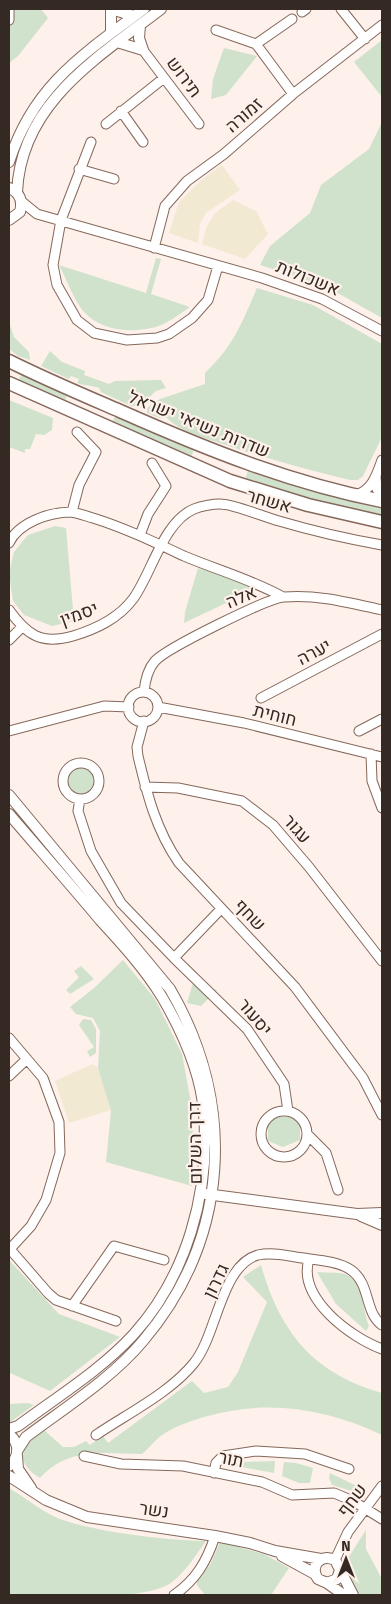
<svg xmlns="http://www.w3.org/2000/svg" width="391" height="1604" font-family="'Fira Sans',Heebo,sans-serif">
	<rect width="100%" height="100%" fill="#fef0ea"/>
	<!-- education -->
	<path fill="#f2e9d3" d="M222 165 240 190 206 213 200 224 198 243 169 233 179 202 200 181Z
		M233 200 256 211 268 234 245 259 202 244 206 228 215 213Z
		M92 1064 98 1068 101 1077 111 1110 69 1123 55 1081Z"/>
	<!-- green -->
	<path fill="#d0e2cb" d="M9 9H41L48 18 18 56 9 63Z
		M382 40V97L354 62Z
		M224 48 257 56 226 95 211 99 213 79Z
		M382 122V318L327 287 260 265 270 246 310 213 321 185 369 149Z
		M156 258 161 259 151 294 190 307C180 314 168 323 156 327 133 333 102 332 84 312 73 299 67 280 59 265L146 293Z
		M257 288 313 305 382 344V437L363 476 358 480H350C308 470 267 459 226 445 206 438 182 433 167 418H159L147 413V408L160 399 205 384V373C234 345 241 325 257 288Z
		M9 322 14 337 29 352 30 360 18 356 9 349Z
		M50 351 62 362 85 371 84 375 109 384 115 381 161 380 166 388 156 391 140 406H131L101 392 99 388C92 385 85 386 77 383L79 379 71 376 69 379 41 366Z
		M22 373 68 393 65 401 18 382Z
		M9 400 53 418 52 430 44 435 36 434 30 449H25V453L9 447Z
		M116 415 194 448 191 459 112 422Z
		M248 470 297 486 382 507V516L331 506 245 480Z
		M55 526 66 528 74 621 52 626 24 615 13 601 9 573 14 552 28 535Z
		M198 568 254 585 245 594 184 623 185 612Z
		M66 781a15 15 0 1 1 30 0a15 15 0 1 1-30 0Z
		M123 960 155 999 182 1054 193 1114 192 1186 106 1162 111 1111 98 1068 100 1031 93 1018 76 1014 70 1007 94 988Z
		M81 966 94 979 70 994 66 990 79 977 74 971Z
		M193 983 217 990 201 1006 187 1003Z
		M83 1019 91 1020 96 1029V1053L90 1057 87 1051 94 1047 79 1025Z
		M278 1117H291L300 1121V1140L283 1147 268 1141V1123Z
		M9 1260 59 1314 120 1337 50 1391 10 1373Z
		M261 1265C280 1333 314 1374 382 1393V1435C327 1409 268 1399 208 1416 193 1420 175 1426 162 1435 155 1440 149 1448 142 1454 105 1453 67 1447 40 1478 12 1460 22 1446 44 1430L63 1447H74L86 1441 90 1445 103 1436 108 1443 192 1381 204 1393 228 1387 238 1372 267 1302 243 1277Z
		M317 1272C326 1273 336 1272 345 1274 363 1280 363 1312 369 1326L366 1331 336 1304Z
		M28 1403 34 1405 9 1423V1404Z
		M275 1461 274 1473 230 1465 243 1462Z
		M284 1462 296 1463 313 1468 310 1483H299L282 1476Z
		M330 1473 365 1490 355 1492 332 1485 329 1478Z
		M9 1488C23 1496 36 1507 51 1515 82 1531 171 1541 206 1541 196 1555 186 1571 172 1582 145 1603 46 1595 9 1595Z
		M366 1530V1549L382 1579V1595H362L355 1591 349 1572 348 1558Z
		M220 1542 264 1554 289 1568 271 1595H205L197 1585V1579L210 1565Z"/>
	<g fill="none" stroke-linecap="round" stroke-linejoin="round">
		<!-- minor casing -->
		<g stroke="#85685b" stroke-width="11">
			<path id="minor" d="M341 9 365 39
				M302 12 306 9
				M9 20V9
				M216 30 256 44 293 94
				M256 44 292 19
				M143 50 199 124
				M121 111 143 142
				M106 124 164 78
				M91 142 61 220 53 265 57 285 77 320 94 333 127 340 157 338 169 334 192 318 208 300 218 266
				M79 169 114 179
				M21 201 37 214 262 278 322 299 382 331
				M154 248 165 206 187 181 224 154 293 94 382 25
				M376 476 377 489 382 498
				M355 495C372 491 377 474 382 460
				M72 512 79 485 96 452 77 432
				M140 535 148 514 166 486 152 463
				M9 543C18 523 49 512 71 512 78 513 86 516 93 518 125 528 154 542 184 556 217 570 251 579 283 597
				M9 610C27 635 41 645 73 636 96 629 118 619 133 599 152 573 163 522 194 509 201 506 213 504 220 504 234 504 264 517 279 521 313 531 348 539 382 545
				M9 640 21 628
				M144 692C145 681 147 670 155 661 167 648 268 598 284 597 317 594 350 603 382 610
				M128 707a15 15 0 1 1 30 0a15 15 0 1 1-30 0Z
				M261 698 382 634
				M158 707 244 723 382 757
				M144 721 137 747 138 756C147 794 156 830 179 863L295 987 363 1078 382 1115
				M9 731 104 706 129 707
				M359 731 382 719
				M371 754 372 781 382 808
				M63 781a18 18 0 1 1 36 0a18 18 0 1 1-36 0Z
				M145 787 178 788 242 801 273 825 309 867 382 961
				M80 799 78 811 91 851 121 903 174 958 221 909
				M174 958 247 1029 284 1084 288 1111
				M9 1038 43 1078 59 1122 60 1153 46 1200 31 1226 10 1249
				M9 1076 27 1059
				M261 1134a23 23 0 1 1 46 0a23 23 0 1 1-46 0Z
				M307 1134 326 1153 338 1190
				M9 1248 48 1293 56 1300 116 1321
				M309 1259C297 1298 350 1337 382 1349
				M72 1306 114 1246 164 1260
				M96 1435C127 1414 171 1392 194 1363 217 1335 221 1265 258 1255 271 1252 284 1255 296 1257 313 1260 337 1260 351 1270 371 1284 364 1312 382 1325
				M84 1456 121 1464 183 1466 262 1482 292 1495 334 1493 353 1501 382 1519
				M214 1473 216 1463 223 1456 256 1451 305 1454 349 1469
				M335 1560 348 1532 382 1486
				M174 1595C196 1580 207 1561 215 1536"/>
		</g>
		<!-- tertiary casing -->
		<g stroke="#85685b" stroke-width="12">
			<path id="tertiary" d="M111 9 134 16
				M111 9V33
				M140 25 139 38 143 50
				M117 42 143 50
				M9 162C33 86 83 54 144 9
				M9 188C20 192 23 201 20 212L9 220
				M17 192C21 103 97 58 161 9
				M9 795 170 989C237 1104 230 1238 143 1341 111 1379 66 1407 26 1437L17 1451
				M9 814C39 849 70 884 100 920 122 944 145 969 162 997 182 1031 201 1073 204 1113 210 1193 187 1275 134 1334 101 1370 57 1397 18 1426L9 1429
				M206 1194 357 1214 382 1213
				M361 1216 382 1225
				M9 1434C20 1443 20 1457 9 1466
				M17 1456 18 1469 31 1488
				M9 1476 46 1500 87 1517 215 1536 250 1543 275 1551 321 1559
				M282 1556 315 1574
				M340 1570 337 1579 327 1583 318 1579C309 1566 321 1553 335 1560L353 1595
				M327 1583 344 1595"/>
		</g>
		<!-- secondary casing -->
		<g stroke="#85685b" stroke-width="15">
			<path id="secondary" d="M9 361C45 379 83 395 120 411 206 449 290 483 382 501
				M9 383 230 481 308 505 382 522"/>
		</g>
		<!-- minor -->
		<use href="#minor" stroke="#fff" stroke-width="9"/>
		<!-- tertiary -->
		<use href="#tertiary" stroke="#fff" stroke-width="10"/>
		<!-- secondary -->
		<use href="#secondary" stroke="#fff" stroke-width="12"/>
	</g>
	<g text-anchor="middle" stroke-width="4.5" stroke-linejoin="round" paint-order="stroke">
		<!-- street labels -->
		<g font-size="18" fill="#352923" stroke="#fef0ea">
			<text transform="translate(184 77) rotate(53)" y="6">תירוש</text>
			<text transform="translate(244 115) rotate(-41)" y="6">זמורה</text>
			<text transform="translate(308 278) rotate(22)" y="6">אשכולות</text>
			<text transform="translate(199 424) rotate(22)" y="6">שדרות נשיאי ישראל</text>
			<text transform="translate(269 501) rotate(16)" y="6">אשחר</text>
			<text transform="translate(241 597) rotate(-23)" y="6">אלה</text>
			<text transform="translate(79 614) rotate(-20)" y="6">יסמין</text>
			<text transform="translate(314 652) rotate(-28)" y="6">יערה</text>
			<text transform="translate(275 715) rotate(14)" y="6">חוחית</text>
			<text transform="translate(297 829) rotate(48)" y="6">עגור</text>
			<text transform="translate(250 915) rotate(46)" y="6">שחף</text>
			<text transform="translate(255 1017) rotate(50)" y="6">יסעור</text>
			<text transform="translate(195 1143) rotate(-91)" y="6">דרך השלום</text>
			<text transform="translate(216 1281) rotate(-64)" y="6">גדרון</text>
			<text transform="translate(231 1459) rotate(11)" y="6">תור</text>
			<text transform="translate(352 1500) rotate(-53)" y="6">שחף</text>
			<text transform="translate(154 1510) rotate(8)" y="6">נשר</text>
		</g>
	</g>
	<!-- border -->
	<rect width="391" height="1604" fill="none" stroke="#352923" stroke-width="20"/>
	<!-- north arrow -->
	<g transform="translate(346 1559)" stroke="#fef0ea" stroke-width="4" paint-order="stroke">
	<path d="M0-4L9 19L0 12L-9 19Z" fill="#352923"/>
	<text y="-8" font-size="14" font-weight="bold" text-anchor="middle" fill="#352923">N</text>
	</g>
</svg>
